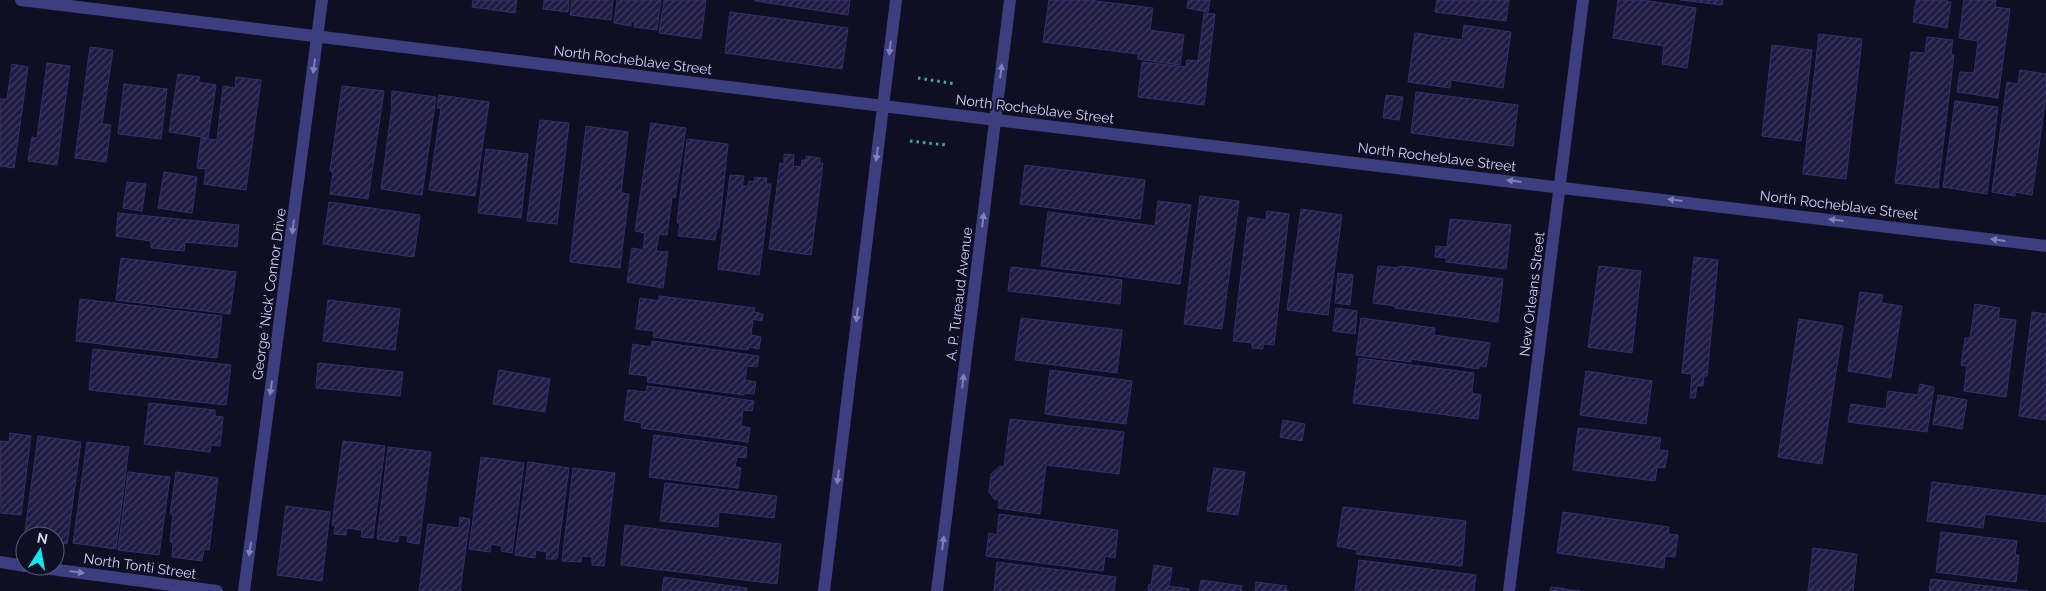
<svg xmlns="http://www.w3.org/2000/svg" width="2046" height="591" font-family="Raleway,sans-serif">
	<defs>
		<pattern id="building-hatch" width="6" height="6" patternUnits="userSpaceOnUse" patternTransform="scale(1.25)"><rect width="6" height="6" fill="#201b42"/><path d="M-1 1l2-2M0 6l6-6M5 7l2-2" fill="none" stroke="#403b5e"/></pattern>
	</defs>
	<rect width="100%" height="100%" fill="#100e22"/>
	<!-- building -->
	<path fill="url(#building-hatch)" stroke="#362e6d" d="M473 0H517L515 13 472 7Z
		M544 0H569L568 12 543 9Z
		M572 0H613L611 20 570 15Z
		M617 0H661L657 30 634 27 635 22 631 21V26L614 23Z
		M664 0H706L701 39 659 33Z
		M850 0 848 15 755 1V0Z
		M1049 0H1088L1153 8 1150 30 1184 35 1180 65 1138 59V54L1043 42Z
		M1188 0H1210L1208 12 1187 8Z
		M1437 0H1509L1506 21 1435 12Z
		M1618 0H1642L1696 8 1687 68 1662 64 1664 46 1613 38Z
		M1680 0H1723L1722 5Z
		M1916 0H1943L1951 2 1947 28 1913 22Z
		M1964 0H1996L1995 7 2010 9 1998 98 1957 92 1960 72 1974 73 1978 41 1959 38Z
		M730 12 848 28 842 69 725 53Z
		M1204 13 1215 14 1204 105 1138 97 1142 62 1186 67 1187 60 1198 61Z
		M1464 25 1511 32 1503 88 1451 80 1450 88 1408 82 1415 33 1462 40Z
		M1819 34 1862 39 1846 179 1803 174Z
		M1927 37 1953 40 1951 55H1954L1938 188 1895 183 1911 52 1925 53Z
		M1772 45 1812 50 1801 141 1762 136Z
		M90 47 113 50 102 124 111 125 106 162 75 158Z
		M47 63 70 66 57 165 28 161 32 137 37 138Z
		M12 64 28 67 14 168 0 166V99H7Z
		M2020 70 2046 74V96L2032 195 2015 192V196L1992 192 2007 82 2018 84Z
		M178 74 200 77 198 82 216 85 208 138 169 132Z
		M236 77 261 80 246 190 204 184 206 169 197 168 201 138 217 140 223 86 235 88Z
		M124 84 167 89 161 139 118 134Z
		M342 86 384 91 368 199 330 194 333 172 330 171Z
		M392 91 436 97 422 195 381 189 392 106H391Z
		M1416 92 1518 105 1513 146 1411 133Z
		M439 95 489 102 475 196 429 190 441 108H437Z
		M1386 95 1403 97 1399 120 1383 118Z
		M1955 101 1998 107 1987 194 1943 187Z
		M540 120 569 123 557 224 527 221Z
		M651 123 686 128 675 198 672 197 667 235 659 234 656 251 668 252 663 288 627 282 632 248 643 250 645 233 635 231Z
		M586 126 628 132 621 193 629 194 620 268 570 262Z
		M687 139 728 144 719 228H717L715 240 678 236 680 223H677Z
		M486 149 528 154 521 218 478 213Z
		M784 154 794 155 793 166 801 167 802 160H806V156L820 158V163H823L811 255 769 249 780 163 784 164Z
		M1025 165 1145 180 1140 219 1020 204Z
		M164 172 197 177 192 213 158 208Z
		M730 175 744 176 742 186H748L749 181 754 182 755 177 767 178 766 184H771L759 275 718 269Z
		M127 182 146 184 142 211 123 208Z
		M1200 196 1239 201 1222 329 1184 324Z
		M1158 201 1191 205 1180 284 1041 266 1048 212 1155 226Z
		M329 202 420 215 414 257 323 244Z
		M1301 209 1342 215 1328 315 1287 310Z
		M1267 211 1289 214 1274 345 1263 344V349L1252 348V343L1233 341 1248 217 1266 220Z
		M118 213 239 225 237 247 185 242 184 251 151 248V241L116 236Z
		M1450 219 1511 225 1506 269 1446 262V258L1435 257 1436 246 1447 247Z
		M1694 257 1718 260 1707 376H1704L1703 386H1697L1695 398H1690L1692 374 1682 373Z
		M121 258 236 272 230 314 116 300Z
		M1378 266 1399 268V266L1503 279 1498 322 1395 308V306L1373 303Z
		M1599 266 1641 271 1632 353 1588 347Z
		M1011 267 1122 280 1120 304 1008 291Z
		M1338 273 1353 275 1350 305 1335 303Z
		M1860 292 1883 295 1881 303 1902 306 1891 378 1848 371Z
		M659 296 755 308 754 312 763 314 762 321 753 319 751 335 761 337 759 349 749 347 748 350 653 337 654 331 636 329 640 298 659 301Z
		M80 299 222 316 217 358 76 341Z
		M328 300 400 309 395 350 323 341Z
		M1975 304 2000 308 1998 318 2016 320 2006 397 1964 391 1967 366 1961 365 1965 338H1970Z
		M1336 308 1357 311 1355 334 1333 331Z
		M2032 312 2046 314V420L2019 416Z
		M1021 318 1122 330 1117 373 1015 360Z
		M1361 318 1435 328 1434 335 1490 343 1486 367 1479 365V369L1411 359V362L1356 355Z
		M1799 319 1843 326 1822 464 1778 457Z
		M652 341 759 356 757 367 747 366 745 380 756 382 754 394 744 393V395L647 382 648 376 629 374 633 344 651 347Z
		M93 349 231 365 226 405 89 390Z
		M1359 358 1474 373 1472 393 1481 395 1478 419 1353 403Z
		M318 363 403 372 400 396 316 388Z
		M499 370 550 379 545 412 493 404Z
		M1050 370 1132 381 1126 424 1045 414Z
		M1586 371 1652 381 1646 424 1580 415Z
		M1920 384 1934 387 1927 432 1848 422 1851 404 1886 409 1888 391 1918 395Z
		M647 386 754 401 752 411 743 410 741 426 750 428 748 442 641 428 642 423 624 420 628 390 646 392Z
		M1938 395 1967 400 1962 429 1933 424Z
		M149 403 215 410V416L223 417 220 446 211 445 210 452 144 444Z
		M1010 419 1124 432 1119 474 1046 465 1040 514 998 508 999 500 994 499 989 492 991 474 1000 466 1004 467Z
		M1283 420 1305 424 1302 441 1280 437Z
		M1578 428 1661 438 1659 450 1668 451 1665 468 1657 467 1655 481 1573 470Z
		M10 433 31 436 21 515 1 513 0 441 9 442Z
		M654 435 747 447 746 458 737 457 735 467 741 468 738 488 649 477Z
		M38 436 81 442 67 544 55 542V536H25L24 538Z
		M343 441 385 446 373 538 361 537 362 530 347 528 346 535 334 534 335 526 332 525Z
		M87 442 129 447 116 549 73 543Z
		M388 447 431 452 419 544 407 542 408 536 399 535 398 542 377 539Z
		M481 457 524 463 512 553 501 551 502 546 491 544 490 552 469 549Z
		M528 462 569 468 557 559H546L547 552 536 550 535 558 515 555Z
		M573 468 615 473 604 566 592 565V557L582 556 581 562 562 561Z
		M1214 468 1245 472 1238 515 1207 511Z
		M128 472 170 477 159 555 118 550Z
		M176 472 218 478 209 550 204 549 202 561 172 557 173 543 170 542 173 514H170Z
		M1932 482 2046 496 2045 522 1985 514 1983 528 1927 521Z
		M665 483 777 496 774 518 719 512 718 527 660 521Z
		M286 506 330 512 322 581 277 575Z
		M1343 507 1466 521 1462 566 1356 554 1357 550 1337 546Z
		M1563 512 1669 527 1668 534 1678 535 1675 557 1665 556 1664 568 1557 553Z
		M999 514 1118 530 1115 558 1105 556 1103 571 986 556 989 533 997 535Z
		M460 517 470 519 460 591H419L428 524 459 528Z
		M625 525 781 544 777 584 621 565Z
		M1941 532 2017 541 2015 555H2019L2016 582 1936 572Z
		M1813 548 1857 554 1853 591H1808Z
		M1359 560 1476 575 1474 591H1355Z
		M997 562 1116 577 1114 591H994Z
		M1154 565 1172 568 1169 586 1189 589V591H1148L1149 584 1151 585Z
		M664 577 747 588V591H662Z
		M1931 579 2028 591H1929Z
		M1201 580 1242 586 1241 591H1199Z
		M1256 582 1287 586 1286 591H1290H1255Z
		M1551 587 1580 591H1550Z"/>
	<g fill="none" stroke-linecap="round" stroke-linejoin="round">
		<!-- path -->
		<path stroke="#33b09e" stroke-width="3" stroke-dasharray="2.5 4" stroke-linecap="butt" d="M918 78 956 84
			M910 141 946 145"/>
		<!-- minor -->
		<path stroke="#3b3e7f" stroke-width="12" d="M21 0 1021 123 2046 246
			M0 562 25 566
			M28 566 217 591
			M244 591 322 0
			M824 591 896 0
			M937 591 1010 0
			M1509 591 1583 0"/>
	</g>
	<!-- one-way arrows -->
	<defs><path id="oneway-solid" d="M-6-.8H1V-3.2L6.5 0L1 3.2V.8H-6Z" transform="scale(1.25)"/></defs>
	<g fill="#7f80b8">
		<use href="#oneway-solid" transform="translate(890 48) rotate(97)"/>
		<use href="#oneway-solid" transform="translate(314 66) rotate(98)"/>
		<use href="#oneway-solid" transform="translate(1001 71) rotate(-83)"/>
		<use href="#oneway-solid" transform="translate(877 154) rotate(97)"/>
		<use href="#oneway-solid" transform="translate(1514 181) rotate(-173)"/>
		<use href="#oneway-solid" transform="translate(1675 200) rotate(-173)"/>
		<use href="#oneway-solid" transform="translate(983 220) rotate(-83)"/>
		<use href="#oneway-solid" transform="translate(1836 220) rotate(-173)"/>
		<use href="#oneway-solid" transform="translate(293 227) rotate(98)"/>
		<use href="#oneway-solid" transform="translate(1998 240) rotate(-173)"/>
		<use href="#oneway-solid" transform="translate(857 315) rotate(97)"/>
		<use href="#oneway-solid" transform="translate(963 381) rotate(-83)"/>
		<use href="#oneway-solid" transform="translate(271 388) rotate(98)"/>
		<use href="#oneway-solid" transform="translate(838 477) rotate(97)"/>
		<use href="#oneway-solid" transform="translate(943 543) rotate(-83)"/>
		<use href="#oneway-solid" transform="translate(250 549) rotate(98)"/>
		<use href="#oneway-solid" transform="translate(77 572) rotate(8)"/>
	</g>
	<g text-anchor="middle" stroke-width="4" stroke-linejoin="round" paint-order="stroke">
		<!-- street labels -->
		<g font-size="14" fill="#d3d1fd" stroke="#100e22">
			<text transform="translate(633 60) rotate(7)" y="5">North Rocheblave Street</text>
			<text transform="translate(1035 109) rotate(7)" y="5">North Rocheblave Street</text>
			<text transform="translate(1437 157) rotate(7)" y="5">North Rocheblave Street</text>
			<text transform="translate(1839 205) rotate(7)" y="5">North Rocheblave Street</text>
			<text transform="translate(269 294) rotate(-82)" y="5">George 'Nick' Connor Drive</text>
			<text transform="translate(959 294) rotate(-83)" y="5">A. P. Tureaud Avenue</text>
			<text transform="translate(1532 294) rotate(-83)" y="5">New Orleans Street</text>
			<text transform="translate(140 566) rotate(8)" y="5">North Tonti Street</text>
		</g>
	</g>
	<!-- north arrow -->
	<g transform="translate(40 551) rotate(11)"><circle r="24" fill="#100e22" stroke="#5e5c7a"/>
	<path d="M0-4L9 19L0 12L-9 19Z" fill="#09edf2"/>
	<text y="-8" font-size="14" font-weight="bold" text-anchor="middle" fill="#d3d1fd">N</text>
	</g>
</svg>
